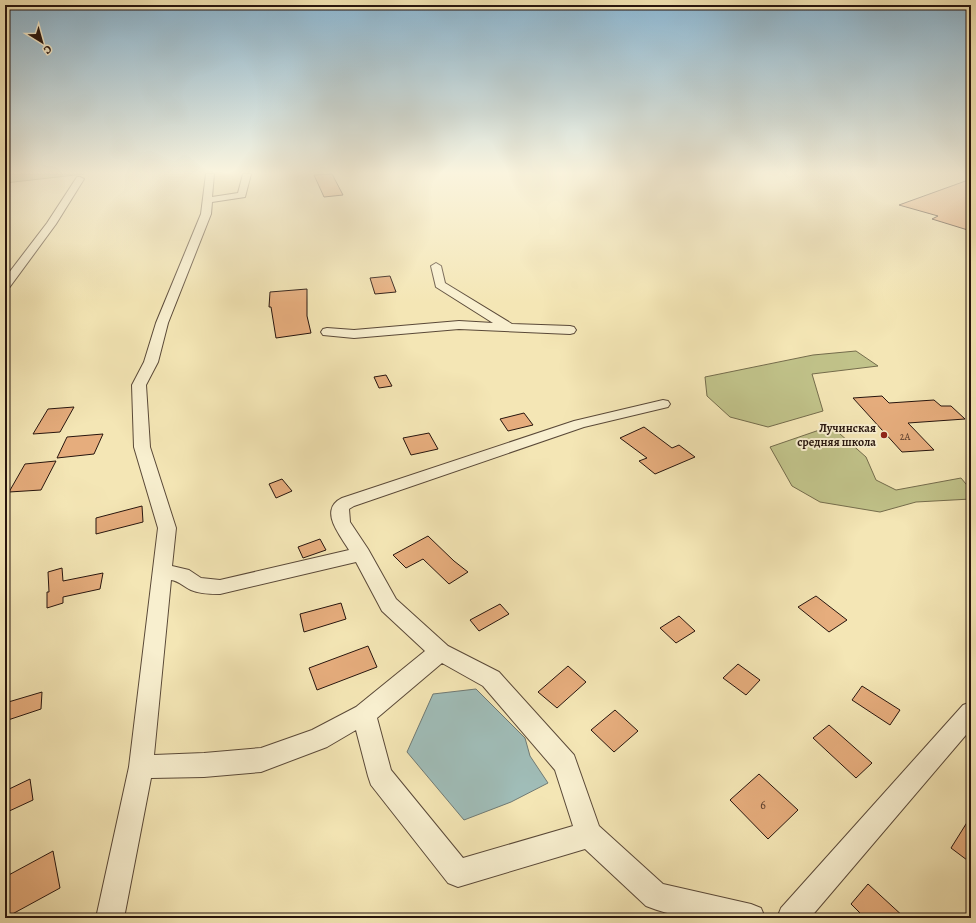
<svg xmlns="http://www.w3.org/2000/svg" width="976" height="923" font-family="Alegreya,serif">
	<rect width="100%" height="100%" fill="#f4e6b5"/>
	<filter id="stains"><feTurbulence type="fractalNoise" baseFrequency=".005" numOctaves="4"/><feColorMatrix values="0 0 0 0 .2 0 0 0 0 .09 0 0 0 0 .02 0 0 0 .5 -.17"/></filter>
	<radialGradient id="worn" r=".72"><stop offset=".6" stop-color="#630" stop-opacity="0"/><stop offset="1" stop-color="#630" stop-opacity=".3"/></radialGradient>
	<!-- green -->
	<path fill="#c1c38a" stroke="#746c4c" d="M5 174H84L5 183Z
		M856 351 878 366 812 374 823 411 768 427 730 417 707 396 705 377 813 355Z
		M831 426 866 457 876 480 896 490 961 478 971 490V499L916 502 880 512 820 502 792 486 770 447Z"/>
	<!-- water -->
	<path fill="#a0bdb8" stroke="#707a74" d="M476 689 525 738 530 756 548 783 511 802 464 820 407 752 433 694Z"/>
	<!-- building -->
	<path fill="#e6ad7d" stroke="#27150e" d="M332 174 343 195 324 197 314 175Z
		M971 179V231L932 219 938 216 899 205Z
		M390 276 396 292 375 294 370 278Z
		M307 289V316L311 333 276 338 271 307H269L270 292Z
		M386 375 392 386 379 388 374 377Z
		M882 396 889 403 934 400 941 406H951L965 419 908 423 934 450 902 452 853 398Z
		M74 407 60 432 33 434 48 409Z
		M524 413 533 425 508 431 500 419Z
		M644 427 672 448 679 445 695 457 655 474 639 461 647 458 620 438Z
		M429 433 438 449 411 455 403 438Z
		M103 434 94 454 57 458 67 437Z
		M56 461 41 490 9 492 25 464Z
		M282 479 292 491 276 498 269 484Z
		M142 506 143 522 96 534V518Z
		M428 536 454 561 468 572 449 584 423 559 406 568 393 555Z
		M320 539 326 550 303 558 298 547Z
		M62 568 63 581 103 573 100 589 63 597V603L47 608V592H49L48 572Z
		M816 596 847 620 829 632 798 607Z
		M341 603 346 619 304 632 300 614Z
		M500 604 509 614 479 631 470 620Z
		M679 616 695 631 676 643 660 628Z
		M368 646 377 667 317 690 309 668Z
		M738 664 760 680 746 695 723 678Z
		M568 666 586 682 557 708 538 692Z
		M862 686 900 710 890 725 852 700Z
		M42 692 41 709 5 721V703Z
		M615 710 638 731 614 752 591 730Z
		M829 725 872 763 856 778 813 738Z
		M759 774 798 810 768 839 730 800Z
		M30 779 33 800 5 813V791Z
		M971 816V863L951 848Z
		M53 851 60 888 5 918V877Z
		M868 884 905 918H865L851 904Z"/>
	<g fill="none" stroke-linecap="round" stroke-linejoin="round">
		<!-- street casing -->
		<g stroke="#5a4938" stroke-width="2">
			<path id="street" d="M206 174H214L212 197 238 193 243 174H251L245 197 212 202 211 214 168 323 158 362 146 385 150 447 176 528 172 566 189 570 201 578 220 580 349 550C340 535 318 510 342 498L574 421 663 400 668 401 670 404 668 407 584 427 354 506 349 509 350 522 368 549 396 599 448 646 499 672 574 755 599 826 663 884 751 904 761 908 765 918C725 918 684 922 646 906L585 849 458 887 448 883 371 785 368 776 356 730 327 747 261 772 204 777 151 778 124 918H96L129 767 158 528 134 447 132 385 144 362 156 323 201 214ZM356 562 382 611 425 651 356 707 312 730 261 748 204 753 154 755 171 580C179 581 184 587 191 590 200 594 211 594 220 594ZM442 663 483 686 555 770 573 826 463 858 391 770 377 718Z
				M77 177H80L84 179 56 224 9 288 5 289V278L47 223Z
				M436 263 441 266 445 283 512 324 570 326 574 327 576 330 574 333 570 334 459 329 354 338 323 335 321 332 323 329 327 328 354 330 459 321 493 323 436 287 431 266Z
				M971 702V729L810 918H777L781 908 963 705Z"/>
		</g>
		<!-- street -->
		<use href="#street" fill="#f8efcf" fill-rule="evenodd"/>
	</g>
	<!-- sky -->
	<linearGradient id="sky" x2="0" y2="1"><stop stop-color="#8bb8d5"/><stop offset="0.57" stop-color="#faf4de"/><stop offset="1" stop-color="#faf4de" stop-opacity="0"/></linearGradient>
	<rect width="976" height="303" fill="url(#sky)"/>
	<!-- markers -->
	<circle fill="#8f2418" stroke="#f8efcf" stroke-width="1.5" cx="884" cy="435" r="4"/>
	<g text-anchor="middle" stroke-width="4" stroke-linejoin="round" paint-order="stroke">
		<!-- number labels -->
		<g font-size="10" fill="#573b2a">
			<text x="905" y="440">2А</text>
		</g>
		<!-- poi labels -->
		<g font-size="12" font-weight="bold" fill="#27150e" stroke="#f8efcf" text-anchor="end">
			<text x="876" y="432">Лучинская<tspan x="876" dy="14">средняя школа</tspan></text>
		</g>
		<!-- near-number labels -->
		<g font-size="12" fill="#573b2a">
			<text x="763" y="809">6</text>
		</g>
	</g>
	<!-- margin -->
	<rect width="976" height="923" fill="none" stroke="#f4e6b5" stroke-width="20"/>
	<rect x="6" y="6" width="964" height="911" fill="none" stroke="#27150e" stroke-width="2"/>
	<rect x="10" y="10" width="956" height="903" fill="none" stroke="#27150e"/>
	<!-- north arrow -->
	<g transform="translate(42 42) rotate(143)" stroke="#f8efcf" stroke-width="3" paint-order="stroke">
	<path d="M0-3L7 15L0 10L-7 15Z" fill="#27150e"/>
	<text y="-6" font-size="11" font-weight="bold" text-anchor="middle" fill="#27150e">С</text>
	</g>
	<rect width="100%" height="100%" filter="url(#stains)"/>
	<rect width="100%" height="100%" fill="url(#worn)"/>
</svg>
